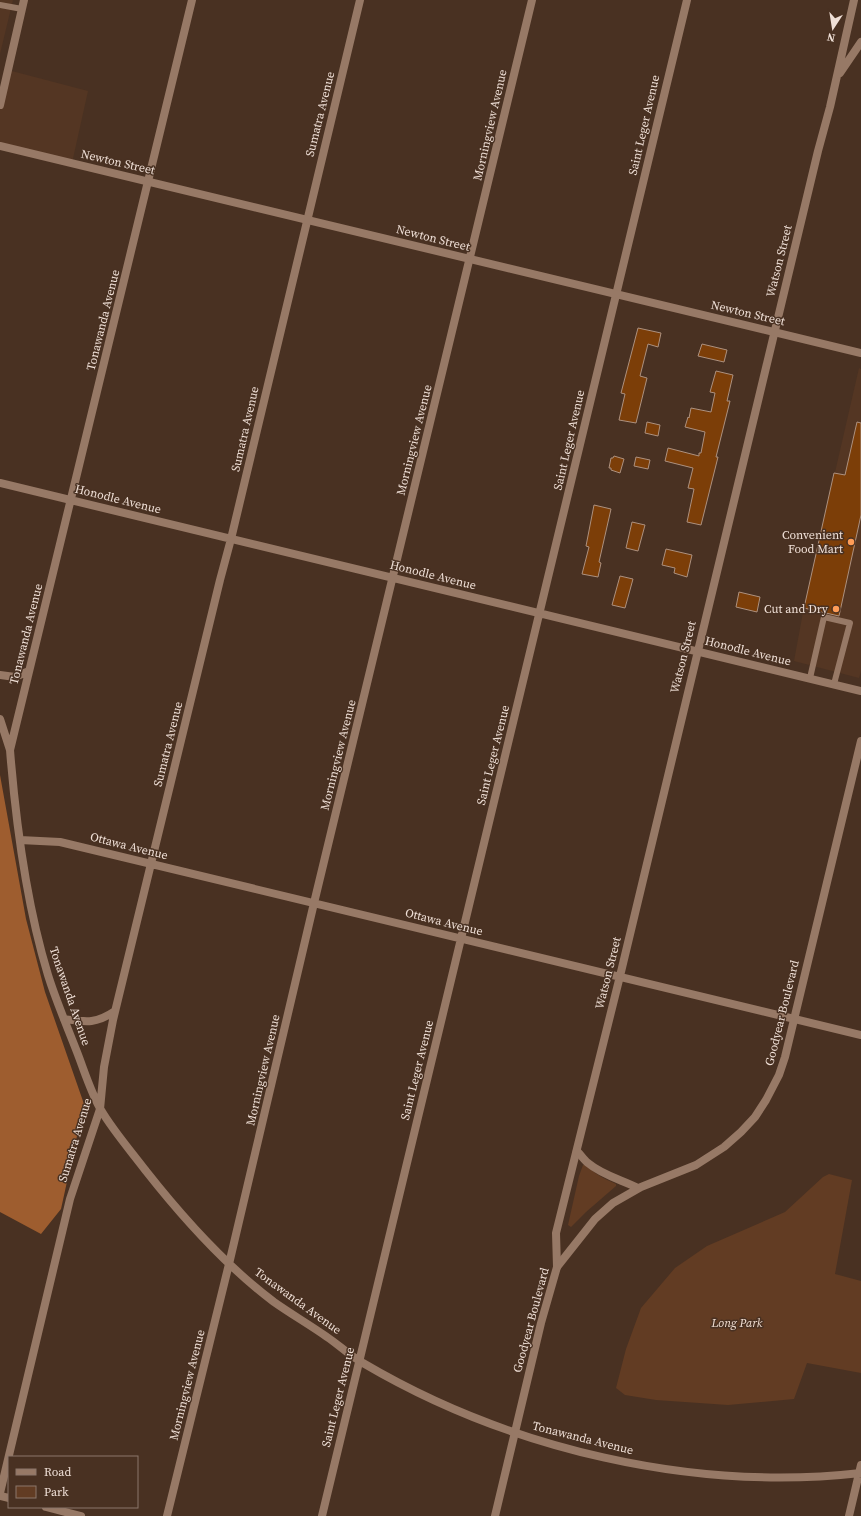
<svg xmlns="http://www.w3.org/2000/svg" width="861" height="1516" font-family="'Source Serif 4',serif">
	<rect width="100%" height="100%" fill="#493122"/>
	<!-- built -->
	<path fill="#543623" d="M0 0H13L0 54Z
		M8 70 88 91 72 163 0 146V105Z
		M859 368 861 369V671L859 678 794 661 804 607Z"/>
	<!-- green -->
	<path fill="#623c23" d="M583 1165H586C596 1175 603 1178 616 1184V1186L586 1212 571 1227 568 1225 579 1176Z
		M829 1174 852 1180 835 1274 861 1281V1373L807 1363 794 1399 728 1405 656 1400 625 1395 616 1388 626 1349 641 1308 675 1268 707 1246 785 1212 823 1177Z"/>
	<!-- forest -->
	<path fill="#9e5d2f" d="M0 775 26 919 45 992 84 1104 61 1209 41 1234 0 1212Z"/>
	<!-- building -->
	<path fill="#7c3e08" stroke="#ad917f" d="M638 328 661 333 658 347 648 344 640 376 647 378 636 423 619 420 625 394 621 393Z
		M702 344 727 350 724 362 698 356Z
		M716 371 733 375 727 401H730L716 457H718L701 525 687 522 694 489 688 488 693 468 665 461 668 448 699 456V453H701L705 432 685 427 688 417 689 418 691 408 711 412 715 393 710 392Z
		M647 422 660 425 658 436 645 433Z
		M857 422 861 423V515L839 616 804 608 834 473 845 475Z
		M614 456 624 459 620 473 611 470V468H609L611 458H613Z
		M636 457 650 460 648 469 634 466Z
		M594 505 611 509 599 562 601 563 598 577 582 574 589 547 586 546Z
		M632 522 645 525 638 551 626 548Z
		M666 549 692 555 687 577 674 573 675 568 662 565Z
		M620 576 633 579 625 608 612 605Z
		M739 592 760 597 757 612 736 607Z"/>
	<g fill="none" stroke-linecap="round" stroke-linejoin="round">
		<!-- service -->
		<path stroke="#977966" stroke-width="6" d="M0 5 22 9
			M810 678 824 617 850 623 834 684"/>
		<!-- minor -->
		<path stroke="#977966" stroke-width="8" d="M192 0 10 750C16 825 26 903 48 975 56 1001 67 1026 77 1052 84 1070 91 1093 101 1110 114 1132 131 1151 146 1171 183 1218 226 1266 274 1302 291 1314 310 1325 327 1337 339 1345 350 1356 363 1363 509 1449 692 1492 861 1473
			M840 73 861 42
			M0 105 24 0
			M0 483 861 691
			M0 675 15 677 29 671
			M0 719 10 750
			M20 840 60 842 861 1035
			M64 1019C86 1022 96 1024 115 1011
			M557 1267 556 1233 620 976 818 151 830 107 854 0
			M0 1493 70 1199 100 1109 104 1067 113 1020 220 580 231 539 360 0
			M0 1496 9 1498
			M46 1507 81 1516
			M167 1516 229 1264 314 903 532 0
			M322 1516 687 0
			M849 1516 861 1465"/>
		<!-- tertiary -->
		<path stroke="#977966" stroke-width="8" d="M0 146 861 353
			M577 1151C581 1155 584 1160 588 1163 602 1175 622 1180 638 1188
			M495 1516 541 1323 557 1267 595 1219 613 1203 641 1187 696 1165 724 1147 741 1132 755 1117 766 1100 779 1075 785 1057 861 741"/>
	</g>
	<!-- markers -->
	<g fill="#fe9c57" stroke="#493122" stroke-width="1.5">
		<circle cx="851" cy="542" r="4"/>
		<circle cx="836" cy="609" r="4"/>
	</g>
	<g text-anchor="middle" stroke-width="3" stroke-linejoin="round" paint-order="stroke">
		<!-- street labels -->
		<g font-size="12" fill="#efdfd6" stroke="#493122">
			<text transform="translate(320 114) rotate(-76)" y="4">Sumatra Avenue</text>
			<text transform="translate(490 125) rotate(-77)" y="4">Morningview Avenue</text>
			<text transform="translate(644 125) rotate(-77)" y="4">Saint Leger Avenue</text>
			<text transform="translate(118 162) rotate(13)" y="4">Newton Street</text>
			<text transform="translate(433 238) rotate(14)" y="4">Newton Street</text>
			<text transform="translate(779 261) rotate(-76)" y="4">Watson Street</text>
			<text transform="translate(748 313) rotate(13)" y="4">Newton Street</text>
			<text transform="translate(103 320) rotate(-76)" y="4">Tonawanda Avenue</text>
			<text transform="translate(245 429) rotate(-77)" y="4">Sumatra Avenue</text>
			<text transform="translate(414 440) rotate(-76)" y="4">Morningview Avenue</text>
			<text transform="translate(569 440) rotate(-77)" y="4">Saint Leger Avenue</text>
			<text transform="translate(118 499) rotate(14)" y="4">Honodle Avenue</text>
			<text transform="translate(433 575) rotate(14)" y="4">Honodle Avenue</text>
			<text transform="translate(26 634) rotate(-76)" y="4">Tonawanda Avenue</text>
			<text transform="translate(748 651) rotate(14)" y="4">Honodle Avenue</text>
			<text transform="translate(683 657) rotate(-76)" y="4">Watson Street</text>
			<text transform="translate(168 744) rotate(-76)" y="4">Sumatra Avenue</text>
			<text transform="translate(338 755) rotate(-76)" y="4">Morningview Avenue</text>
			<text transform="translate(493 755) rotate(-76)" y="4">Saint Leger Avenue</text>
			<text transform="translate(129 846) rotate(14)" y="4">Ottawa Avenue</text>
			<text transform="translate(444 922) rotate(14)" y="4">Ottawa Avenue</text>
			<text transform="translate(608 973) rotate(-76)" y="4">Watson Street</text>
			<text transform="translate(70 996) rotate(71)" y="4">Tonawanda Avenue</text>
			<text transform="translate(782 1013) rotate(-76)" y="4">Goodyear Boulevard</text>
			<text transform="translate(263 1070) rotate(-77)" y="4">Morningview Avenue</text>
			<text transform="translate(417 1070) rotate(-76)" y="4">Saint Leger Avenue</text>
			<text transform="translate(75 1140) rotate(-73)" y="4">Sumatra Avenue</text>
			<text transform="translate(298 1301) rotate(36)" y="4">Tonawanda Avenue</text>
			<text transform="translate(531 1320) rotate(-75)" y="4">Goodyear Boulevard</text>
			<text transform="translate(187 1385) rotate(-76)" y="4">Morningview Avenue</text>
			<text transform="translate(338 1397) rotate(-76)" y="4">Saint Leger Avenue</text>
			<text transform="translate(583 1438) rotate(14)" y="4">Tonawanda Avenue</text>
		</g>
		<!-- poi labels -->
		<g font-size="12" fill="#efdfd6" stroke="#493122" text-anchor="end">
			<text x="843" y="539">Convenient<tspan x="843" dy="14">Food Mart</tspan></text>
			<text x="828" y="613">Cut and Dry</text>
		</g>
		<!-- park labels -->
		<g font-size="12" font-style="italic" fill="#f3e0d4" stroke="#493122">
			<text x="737" y="1327">Long Park</text>
		</g>
	</g>
	<!-- legend -->
	<rect x="8" y="1456" width="130" height="52" fill="#493122" stroke="#8b776a"/>
	<rect x="16" y="1469" width="20" height="6" fill="#977966" stroke="#8b776a"/>
	<text x="44" y="1476" font-size="12" fill="#efdfd6">Road</text>
	<rect x="16" y="1486" width="20" height="12" fill="#623c23" stroke="#8b776a"/>
	<text x="44" y="1496" font-size="12" fill="#efdfd6">Park</text>
	<!-- north arrow -->
	<g transform="translate(833 28) rotate(192)" stroke="#493122" stroke-width="3" paint-order="stroke">
	<path d="M0-3L7 15L0 10L-7 15Z" fill="#efdfd6"/>
	<text y="-6" font-size="11" font-weight="bold" text-anchor="middle" fill="#efdfd6">N</text>
	</g>
</svg>
